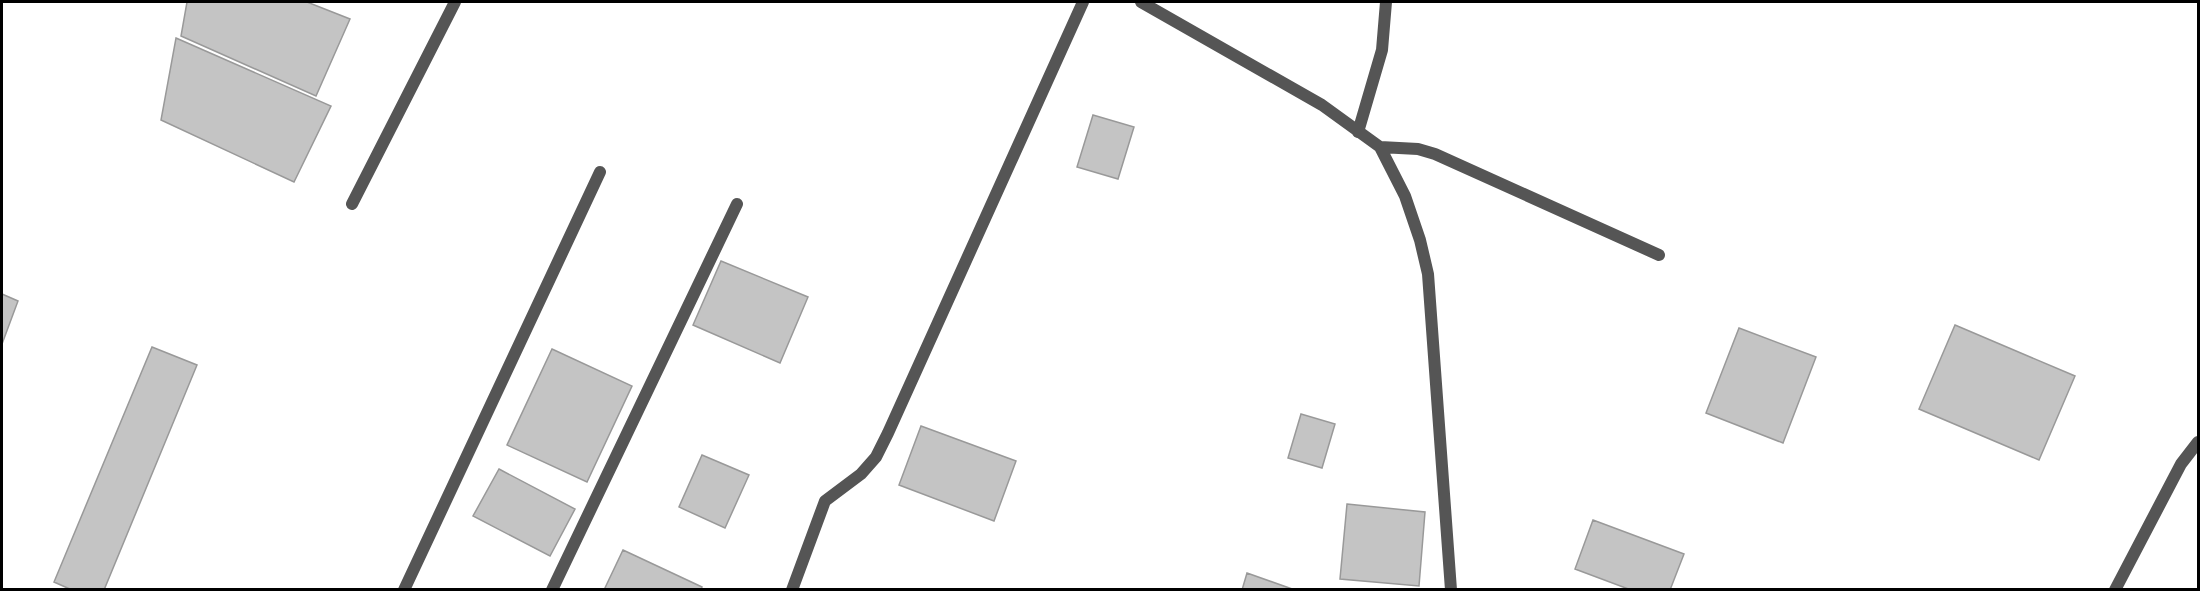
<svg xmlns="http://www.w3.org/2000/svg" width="2200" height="591" font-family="Cabin,sans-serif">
	<rect width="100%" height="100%" fill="#fff"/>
	<!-- building -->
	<path fill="#c4c4c4" stroke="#999" stroke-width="1.5" d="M187 2H307L350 19 316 96 181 36Z
		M176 38 331 106 294 182 161 120Z
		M1093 115 1134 127 1118 179 1077 167Z
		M721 261 808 297 780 363 693 325Z
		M2 294 18 301 2 344Z
		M1955 325 2075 376 2039 460 1919 409Z
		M1739 328 1816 357 1783 443 1706 413Z
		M152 347 197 365 104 590H72L54 582Z
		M552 349 632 386 587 482 507 445Z
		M1301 414 1335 424 1322 468 1288 458Z
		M921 426 1016 461 994 521 899 485Z
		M702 455 749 475 725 528 679 507Z
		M499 469 575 509 550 556 473 516Z
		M1347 504 1425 512 1419 586 1340 579Z
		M1593 520 1684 554 1670 590H1631L1575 569Z
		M623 550 702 587 701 590H604Z
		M1247 573 1295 590H1242Z"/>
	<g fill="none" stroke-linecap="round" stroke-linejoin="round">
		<!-- street -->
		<path stroke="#555" stroke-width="12" d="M1141 2 1322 105 1380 147 1405 196 1420 240 1428 274 1451 590
			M1358 132 1382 50 1386 2
			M1380 147 1418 149 1435 154 1659 255
			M352 204 455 2
			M404 590 600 172
			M552 590 737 204
			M792 590 825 501 861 474 876 457 888 433 1083 2
			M2115 590 2181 464 2198 442"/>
	</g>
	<!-- border -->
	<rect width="2200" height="591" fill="none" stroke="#000000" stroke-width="6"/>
</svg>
